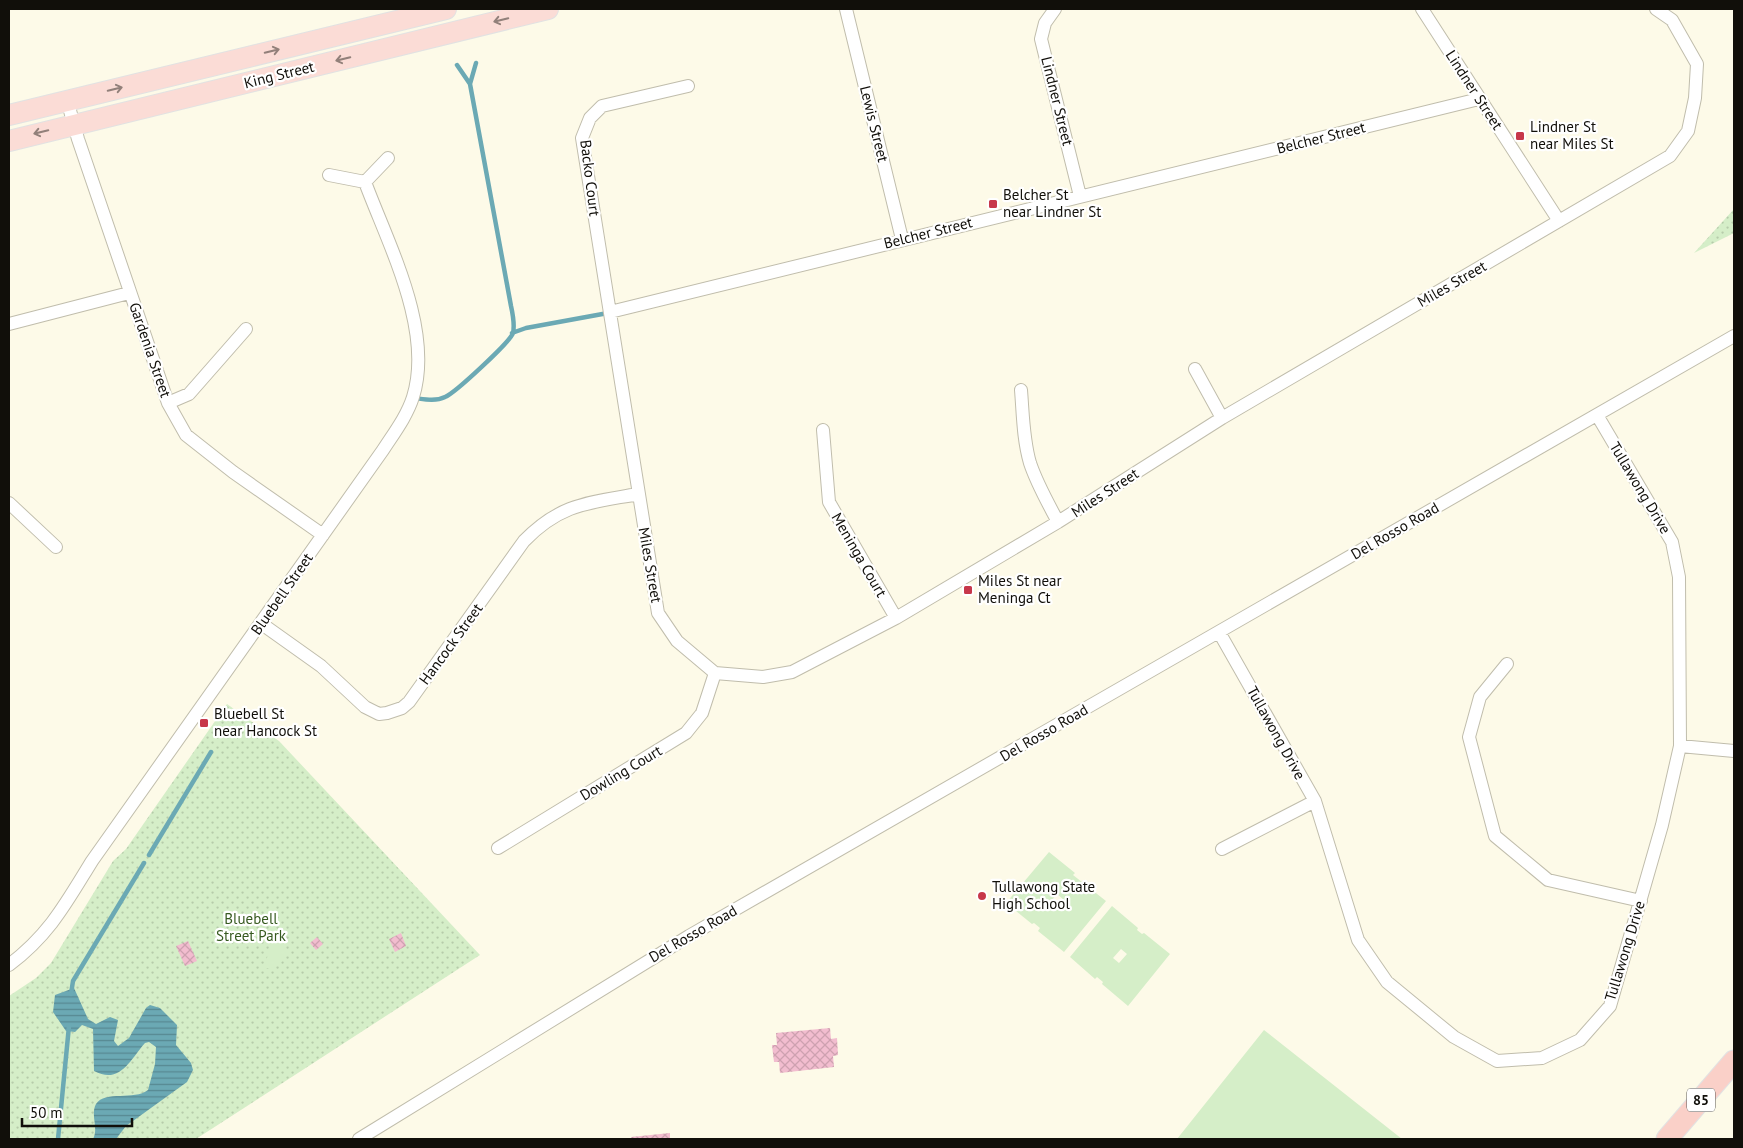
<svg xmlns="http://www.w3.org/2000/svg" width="1743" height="1148" font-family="'PT Sans',sans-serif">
	<defs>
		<pattern id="park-dots" width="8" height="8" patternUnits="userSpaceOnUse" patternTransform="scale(1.25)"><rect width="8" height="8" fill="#d5eec8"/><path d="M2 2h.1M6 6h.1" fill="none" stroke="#b6cbaa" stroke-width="1.8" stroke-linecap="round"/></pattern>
		<pattern id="water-rules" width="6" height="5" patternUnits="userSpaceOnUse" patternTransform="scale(1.25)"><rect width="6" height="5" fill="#6ba9b4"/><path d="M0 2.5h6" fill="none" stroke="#578891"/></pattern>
		<pattern id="building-cross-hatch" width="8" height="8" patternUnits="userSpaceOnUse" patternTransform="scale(1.25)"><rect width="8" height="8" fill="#f2bdcf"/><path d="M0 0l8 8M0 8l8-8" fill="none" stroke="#cea1b0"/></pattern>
	</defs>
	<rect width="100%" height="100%" fill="#fdfae8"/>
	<!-- park -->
	<path fill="url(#park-dots)" d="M1734 209V233L1694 253Z
		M227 704 279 741 480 955 196 1139H9V996L36 978 51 963 113 861 126 849Z"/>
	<!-- pitch -->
	<path fill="#d5eec8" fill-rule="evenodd" d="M1049 852 1075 873 1073 875 1106 901 1064 952 1038 931 1040 928 1034 923 1032 924 1006 903ZM1057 894 1064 900 1055 909 1049 904Z
		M1112 906 1138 928 1137 930 1142 934 1144 933 1170 954 1128 1006 1102 984 1103 982 1097 977 1095 979 1070 957ZM1121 949 1127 954 1119 963 1113 958Z
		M272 933 282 938 286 954C282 964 276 969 265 968Z
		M1264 1030 1402 1139H1177Z"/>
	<!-- water -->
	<path fill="url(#water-rules)" d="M74 988 88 1019 96 1024 110 1017 118 1020 114 1041 118 1046 129 1038 146 1008 150 1005 160 1008 177 1025 176 1045 191 1063 193 1070 187 1082 126 1126 116 1139H93C99 1128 90 1115 96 1104 105 1090 134 1101 148 1090L155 1064 156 1047 149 1042 145 1043C130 1060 120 1085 94 1071L93 1029 82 1025 75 1032 66 1031 53 1012 55 995Z"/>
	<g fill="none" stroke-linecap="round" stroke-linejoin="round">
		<!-- stream -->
		<path stroke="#6ba9b4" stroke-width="4.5" d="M470 84 476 63
			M512 333 526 328 608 313
			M414 398C423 399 435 402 445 397 455 393 510 342 513 333 515 324 513 315 511 306L470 84 457 65
			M149 855 211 752
			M71 994 73 981 144 863
			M58 1139 69 1026"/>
	</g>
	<!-- building -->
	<path fill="url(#building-cross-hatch)" d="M401 933 406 946 395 952 389 939Z
		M317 937 323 944 316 950 310 943Z
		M188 941 197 961 185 966 176 946Z
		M830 1028 831 1039 837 1038 838 1055 833 1056 834 1067 780 1073 779 1062H774L772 1045H777L776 1033Z
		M670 1133V1139H632L631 1137Z"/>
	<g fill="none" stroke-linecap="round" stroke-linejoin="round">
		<!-- minor casing -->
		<g stroke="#c0bdac" stroke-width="14">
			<path id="minor" d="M846 9 902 239
				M1055 9 1045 23 1041 39 1080 196
				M1422 9 1559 221
				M688 86 602 106 590 118 582 138 658 613 677 641 715 673 763 677 792 672 896 618 1058 522 1222 418 1670 156 1688 131 1695 98 1697 64 1672 20 1656 9
				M67 100 78 139 168 403 186 435 233 472 323 535
				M329 175 365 182 388 158
				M610 312 1479 99
				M9 324 129 293
				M1195 369 1222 418
				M1021 390C1023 414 1023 439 1030 463 1037 484 1048 503 1058 522
				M168 403 189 394 246 329
				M823 430 829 502 896 618
				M9 503 56 547
				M262 624 321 666 365 707 379 714 387 713 402 708 409 702 524 541C561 503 589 503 638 494
				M1219 632 1315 801 1358 940 1387 982 1454 1037 1497 1061 1542 1058 1580 1040 1610 1006 1662 825 1680 746 1679 577 1672 542 1597 415
				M1507 664 1480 697 1469 737 1495 836 1548 880 1641 901
				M1680 746 1734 751
				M498 848 686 733 702 713 715 673
				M1222 849 1315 801
				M9 965C50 934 66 903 92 861L383 450C394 433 407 416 413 397 434 330 388 244 365 182
				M359 1139 689 936 1734 336"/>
		</g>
		<!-- primary casing -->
		<g stroke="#e2e2e2" stroke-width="22">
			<path id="primary" d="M9 115 446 9
				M9 141 548 9"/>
		</g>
		<!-- trunk casing -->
		<g stroke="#e2e2e2" stroke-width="23">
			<path id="trunk" d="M1667 1139 1734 1061"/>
		</g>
		<!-- minor -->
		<use href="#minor" stroke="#fff" stroke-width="12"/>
		<!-- primary -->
		<use href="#primary" stroke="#fbdcd6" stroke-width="20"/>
		<!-- trunk -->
		<use href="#trunk" stroke="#fad0c8" stroke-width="21"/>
	</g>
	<!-- one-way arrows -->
	<defs><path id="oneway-shaft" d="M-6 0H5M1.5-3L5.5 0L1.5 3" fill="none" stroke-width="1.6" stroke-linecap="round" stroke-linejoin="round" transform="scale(1.25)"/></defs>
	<g stroke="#92807a">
		<use href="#oneway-shaft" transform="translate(501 20) rotate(166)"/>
		<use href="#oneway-shaft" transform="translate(272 51) rotate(-14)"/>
		<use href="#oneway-shaft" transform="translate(343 59) rotate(166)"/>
		<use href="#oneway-shaft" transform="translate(115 89) rotate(-14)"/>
		<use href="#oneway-shaft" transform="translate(41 132) rotate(166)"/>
	</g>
	<!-- markers -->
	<g fill="#c7374a" stroke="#fff" stroke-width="2">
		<rect x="1515" y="131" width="10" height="10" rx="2.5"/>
		<rect x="988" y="199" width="10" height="10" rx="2.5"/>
		<rect x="963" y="585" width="10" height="10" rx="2.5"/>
		<rect x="199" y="718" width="10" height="10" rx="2.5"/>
		<circle cx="982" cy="896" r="5"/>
	</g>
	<g text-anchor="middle" stroke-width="4.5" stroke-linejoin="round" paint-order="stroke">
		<!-- shield labels -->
		<rect fill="#fff" stroke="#585754" stroke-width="1" x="1687" y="1088.5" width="28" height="23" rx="4"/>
		<g font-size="14" font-weight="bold" fill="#110f0a">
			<text x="1701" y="1105">85</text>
		</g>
		<!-- street labels -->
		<g font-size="15" fill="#110f0a" stroke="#fff">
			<text transform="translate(279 75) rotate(-14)" y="5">King Street</text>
			<text transform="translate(1474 90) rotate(57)" y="5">Lindner Street</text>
			<text transform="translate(1057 101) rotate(76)" y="5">Lindner Street</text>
			<text transform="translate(874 124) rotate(76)" y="5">Lewis Street</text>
			<text transform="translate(1321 138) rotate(-14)" y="5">Belcher Street</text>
			<text transform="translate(590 178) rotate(83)" y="5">Backo Court</text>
			<text transform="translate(928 233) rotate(-14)" y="5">Belcher Street</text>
			<text transform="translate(1452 284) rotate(-30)" y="5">Miles Street</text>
			<text transform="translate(150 350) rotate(71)" y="5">Gardenia Street</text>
			<text transform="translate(1640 488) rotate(59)" y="5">Tullawong Drive</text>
			<text transform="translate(1105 493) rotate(-33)" y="5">Miles Street</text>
			<text transform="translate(1395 531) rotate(-30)" y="5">Del Rosso Road</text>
			<text transform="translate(859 555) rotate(60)" y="5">Meninga Court</text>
			<text transform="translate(650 565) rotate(80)" y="5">Miles Street</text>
			<text transform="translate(282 594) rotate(-55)" y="5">Bluebell Street</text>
			<text transform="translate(451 644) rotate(-54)" y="5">Hancock Street</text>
			<text transform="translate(1044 733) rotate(-30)" y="5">Del Rosso Road</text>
			<text transform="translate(1276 733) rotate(61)" y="5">Tullawong Drive</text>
			<text transform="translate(621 773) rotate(-31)" y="5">Dowling Court</text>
			<text transform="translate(693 934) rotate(-30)" y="5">Del Rosso Road</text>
			<text transform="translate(1625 951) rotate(-73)" y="5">Tullawong Drive</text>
		</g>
		<!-- poi labels -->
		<g font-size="15" fill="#110f0a" stroke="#fff" text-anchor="start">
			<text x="1530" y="132">Lindner St<tspan x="1530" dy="17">near Miles St</tspan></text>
			<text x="1003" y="200">Belcher St<tspan x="1003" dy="17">near Lindner St</tspan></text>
			<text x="978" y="586">Miles St near<tspan x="978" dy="17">Meninga Ct</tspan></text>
			<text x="214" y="719">Bluebell St<tspan x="214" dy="17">near Hancock St</tspan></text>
			<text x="992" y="892">Tullawong State<tspan x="992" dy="17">High School</tspan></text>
		</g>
		<!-- park labels -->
		<g font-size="15" fill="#36591f" stroke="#fff">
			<text x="251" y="924">Bluebell<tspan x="251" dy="17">Street Park</tspan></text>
		</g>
	</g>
	<!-- border -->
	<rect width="1743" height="1148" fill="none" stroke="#110f0a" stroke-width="20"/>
	<!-- scale -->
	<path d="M22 1118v8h110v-8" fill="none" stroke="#110f0a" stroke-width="2.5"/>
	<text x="30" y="1118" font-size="15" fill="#110f0a" stroke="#ffffff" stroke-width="4" paint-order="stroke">50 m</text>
</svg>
